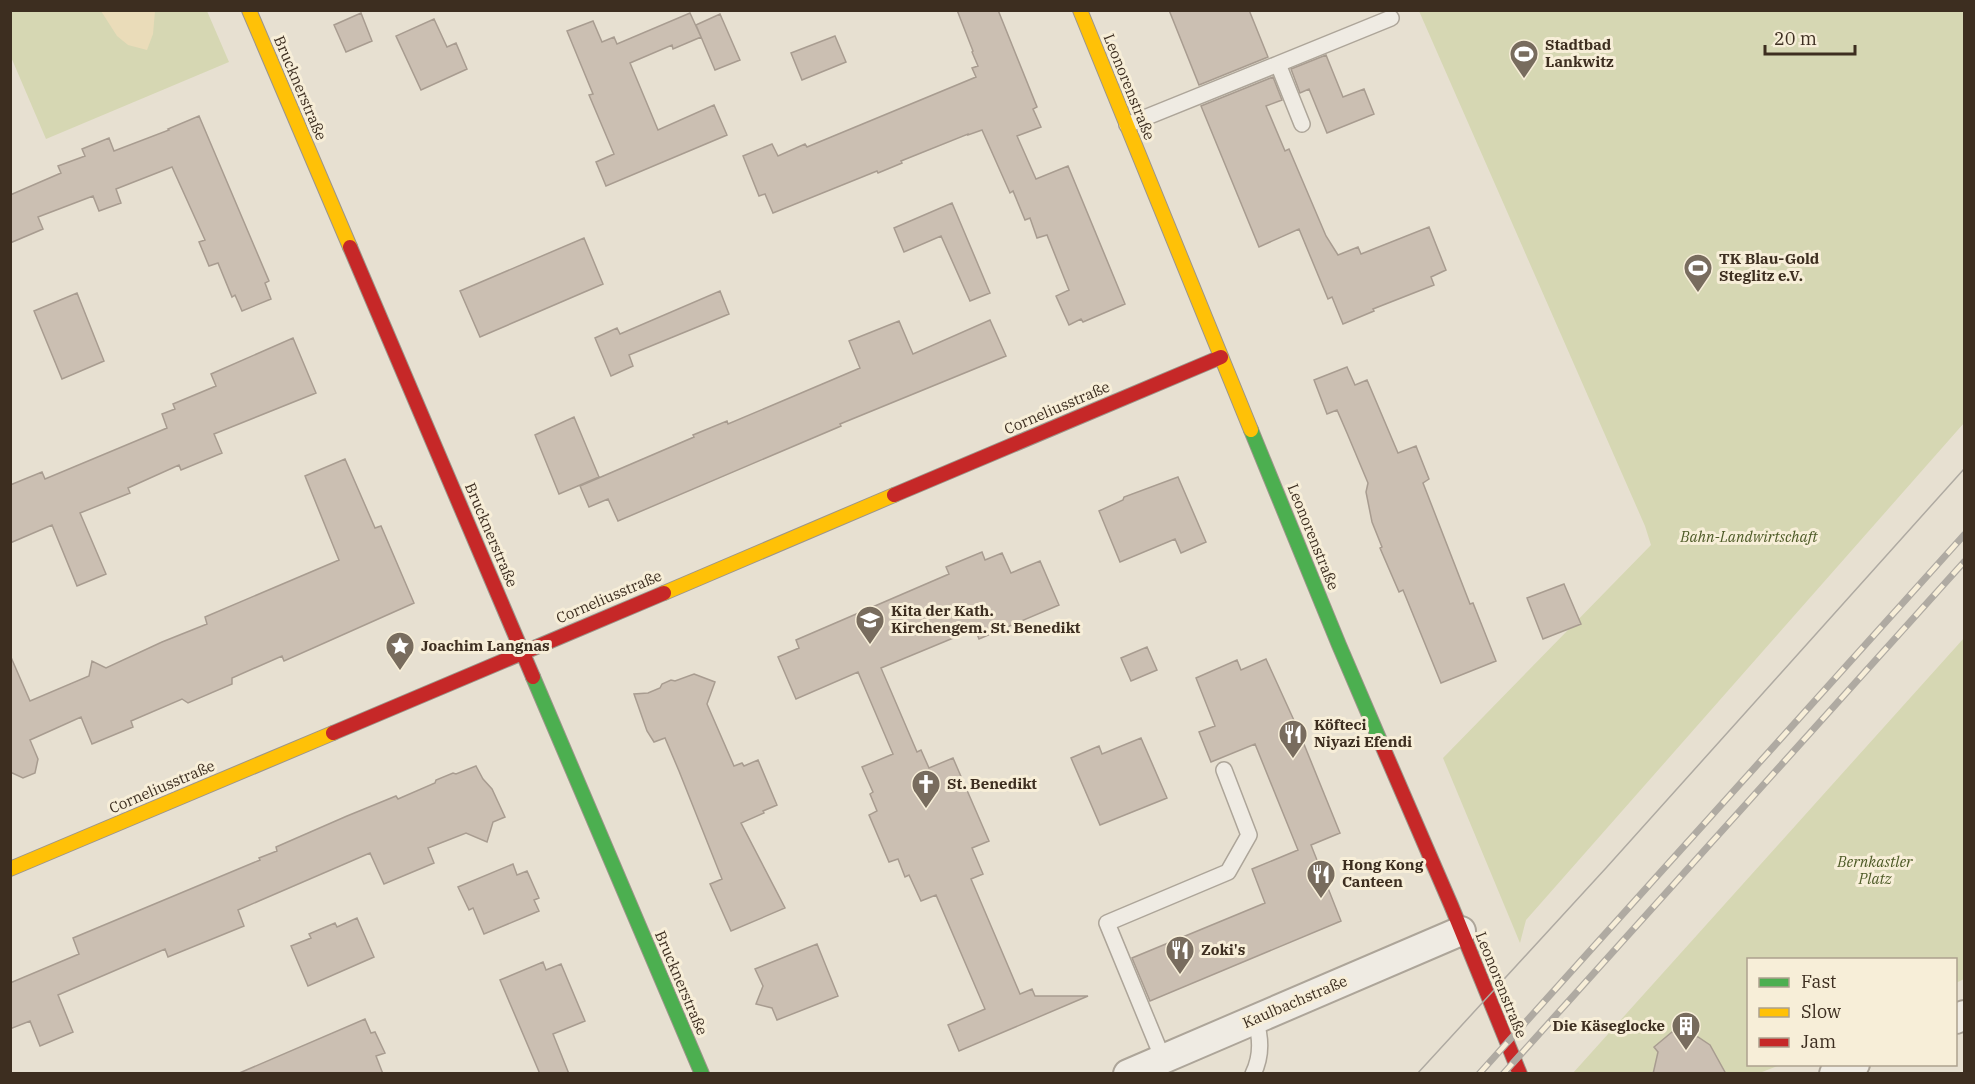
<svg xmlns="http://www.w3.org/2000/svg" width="1975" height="1084" font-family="'IBM Plex Serif',serif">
	<rect width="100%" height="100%" fill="#e7e0d1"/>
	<!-- green -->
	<path fill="#d6d7b3" d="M10 11H207L229 62 46 139 11 57Z
		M1419 11H1964V423L1526 920 1520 943 1443 758 1651 545 1645 526Z
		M1964 638V979L1956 983V960H1748V1064L1780 1065 1757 1074 1573 1073Z"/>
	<!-- sand -->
	<path fill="#eadcb9" d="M101 11H155L153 34 147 50 128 45 117 36Z"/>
	<!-- building -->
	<path fill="#cbbfb2" stroke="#a89c90" stroke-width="1.5" d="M957 10H998L1037 107 1033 109 1041 127 1017 136 1036 179 1068 166 1125 304 1083 322 1081 319 1069 325 1056 296 1069 290 1047 235 1037 238 1030 218 1025 220 1013 191 1010 193 982 130 968 135V134L901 161 902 163 878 173 877 171 773 213 765 194 759 196 743 156 772 144 778 156 805 144 807 147 976 77 972 68 978 66 972 52 973 51Z
		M1169 10H1249L1268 57 1199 85Z
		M361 13 372 41 346 52 334 25Z
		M690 13 701 37 673 49 672 45 630 63 658 130 714 105 727 135 606 186 596 162 614 154 589 95 593 94 567 31 593 21 602 42 614 37 617 44Z
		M720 14 740 60 715 70 696 25Z
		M434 19 447 47 456 43 467 69 421 90 396 36Z
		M835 36 846 62 802 80 791 53Z
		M1326 55 1343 97 1364 89 1374 114 1327 133 1309 89 1300 93 1291 69Z
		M1273 77 1282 100 1266 106 1285 151 1289 149 1326 236 1338 255 1358 247 1361 254 1429 227 1446 270 1431 277 1434 285 1373 309 1374 311 1343 324 1332 297 1328 299 1299 229 1259 247 1201 106Z
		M199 116 269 281 265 283 271 299 242 311 235 295 232 297 218 263 209 266 199 242 205 240 172 167 116 189 121 203 99 211 93 196 38 217 43 229 10 243V195L61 173 58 166 85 156 82 149 109 138 114 151 169 130 168 129Z
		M952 203 990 293 970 301 941 236 904 252 894 228Z
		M584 238 603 284 480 337 460 291Z
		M720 291 729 314 629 355 633 366 611 376 595 338 617 328 620 334Z
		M77 293 104 361 62 379 34 311Z
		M990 320 1006 356 840 424 841 426 618 521 608 499 589 507 580 486 694 437 693 435 727 421 728 424 860 368 849 341 899 321 913 354Z
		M293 338 316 393 214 434 222 453 181 470 179 465 128 488 130 493 80 513 106 574 77 586 52 525 10 543V485L42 472 45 479 167 428 162 414 175 409 173 404 216 386 211 374Z
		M1347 367 1355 385 1367 380 1398 453 1416 446 1429 479 1423 483 1470 604 1473 603 1496 661 1441 683 1403 590 1399 592 1380 548 1382 547 1372 522 1366 492 1368 483 1347 433 1337 410 1327 414 1314 380Z
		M574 417 599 477 559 494 535 435Z
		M345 459 375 528 381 526 414 603 284 661 282 656 232 678V684L188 703 182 699 131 721 133 727 92 744 81 717 30 740 38 759 35 773 23 778 10 772V655L30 701 89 676 92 661 106 668 162 642 207 624 205 617 339 560 305 476Z
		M1178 477 1206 542 1181 553 1175 539 1120 562 1099 511 1123 500 1124 497Z
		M982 552 985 560 1002 553 1011 573 1040 561 1059 605 979 639 975 629 881 668 917 752 921 750 929 768 953 758 989 841 972 848 983 874 971 879 1020 994 1032 989 1035 996H1088L959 1051 948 1025 985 1009 936 895 921 901 909 875 905 877 898 859 889 862 869 815 877 811 870 794 873 792 862 767 893 754 858 672 796 699 778 657 799 648 796 640 949 574 946 567Z
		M1564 584 1581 624 1543 639 1527 598Z
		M1147 647 1157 670 1131 681 1121 658Z
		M1266 659 1297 727 1340 833 1311 845 1341 921 1150 1001 1132 958 1265 903 1252 869 1298 850 1255 744 1211 762 1199 732 1215 726 1196 678 1237 660 1241 670Z
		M694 674 715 682 707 704 734 766 742 763 744 766 758 760 777 805 763 811 764 813 741 823 785 908 731 931 710 884 722 879 679 771 665 738 654 742 647 731 634 694 648 693 660 688 662 684 671 680 675 681Z
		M1141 738 1167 798 1100 825 1071 758 1099 746 1102 754Z
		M476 766 483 779 492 789 505 817 493 822 487 842 466 833 428 848 434 863 384 884 370 853 238 910 244 926 168 957 165 949 58 995 73 1032 40 1046 30 1021 10 1029V983L79 954 73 938 260 860 259 858 277 851 276 847 347 816 396 796 398 799 435 783 436 780 453 773 456 774Z
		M513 864 517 875 527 871 539 898 534 900 539 911 484 934 473 908 469 910 458 887Z
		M357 918 374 957 308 986 291 946 311 938 309 934 335 923 337 927Z
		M817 944 838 996 777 1020 772 1008 756 1004 763 986 755 969Z
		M543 962 546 970 561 964 585 1021 553 1034 569 1074H540L500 980Z
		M365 1019 371 1033 375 1032 385 1053 376 1056 383 1074H237Z
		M1672 1032 1698 1037 1710 1045 1726 1074H1653L1658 1052 1654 1047Z"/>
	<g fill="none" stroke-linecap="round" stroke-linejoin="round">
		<!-- lane casing -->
		<g stroke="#ada599" stroke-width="18">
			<path id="lane" d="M1278 64 1391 18
				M1127 125 1278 64 1302 124
				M1163 1059 1107 923 1228 872 1249 835 1224 770
				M1253 1074C1262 1056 1261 1037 1255 1019"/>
		</g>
		<!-- street casing -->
		<g stroke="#ada599" stroke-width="32">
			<path id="street" d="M1956 1019 1964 1015
				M1128 1074 1461 931
				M1834 1074 1855 1064"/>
		</g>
		<!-- fast casing -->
		<g stroke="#9c958a" stroke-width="16">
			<path id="fast" d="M1251 430 1339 645 1381 743
				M533 677 702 1074"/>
		</g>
		<!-- slow casing -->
		<g stroke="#9c958a" stroke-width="16">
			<path id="slow" d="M249 10 350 247
				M1080 10 1251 430
				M664 593 894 495
				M10 869 333 733"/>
		</g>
		<!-- jam casing -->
		<g stroke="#9c958a" stroke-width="16">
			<path id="jam" d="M350 247 533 677
				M894 495 1221 357
				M333 733 664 593
				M1381 743 1451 905 1520 1074"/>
		</g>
		<!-- lane -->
		<use href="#lane" stroke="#efebe3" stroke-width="15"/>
		<!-- street -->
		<use href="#street" stroke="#efebe3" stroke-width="28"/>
		<!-- fast -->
		<use href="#fast" stroke="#4caf50" stroke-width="14"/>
		<!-- slow -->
		<use href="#slow" stroke="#ffc107" stroke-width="14"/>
		<!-- jam -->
		<use href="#jam" stroke="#c62828" stroke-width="14"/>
		<!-- tram -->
		<path stroke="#afaaa2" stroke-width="1.5" d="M1417 1074 1606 868 1964 469"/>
		<!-- rail casing -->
		<g stroke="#afaaa2" stroke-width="7">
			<path id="rail" d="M1479 1074 1964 535
				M1503 1074 1964 562"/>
		</g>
		<!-- rail -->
		<use href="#rail" stroke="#f7eed8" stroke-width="4.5" stroke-dasharray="14" stroke-linecap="butt"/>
	</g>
	<!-- icons -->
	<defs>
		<g id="stadium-pin" transform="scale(1.5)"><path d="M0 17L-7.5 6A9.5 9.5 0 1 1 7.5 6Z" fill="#786c5e" stroke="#f7eed8"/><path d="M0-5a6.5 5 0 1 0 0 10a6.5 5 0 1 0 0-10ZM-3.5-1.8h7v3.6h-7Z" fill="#fff"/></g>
		<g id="school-pin" transform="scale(1.5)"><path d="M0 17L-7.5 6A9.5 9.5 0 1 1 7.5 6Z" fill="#786c5e" stroke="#f7eed8"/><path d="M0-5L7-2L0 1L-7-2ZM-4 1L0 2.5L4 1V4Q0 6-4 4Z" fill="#fff"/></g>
		<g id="sight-pin" transform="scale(1.5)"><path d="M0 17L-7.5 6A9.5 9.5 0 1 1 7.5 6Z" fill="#786c5e" stroke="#f7eed8"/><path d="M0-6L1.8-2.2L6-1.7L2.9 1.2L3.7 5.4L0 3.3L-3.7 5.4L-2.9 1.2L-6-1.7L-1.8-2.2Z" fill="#fff"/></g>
		<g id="restaurant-pin" transform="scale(1.5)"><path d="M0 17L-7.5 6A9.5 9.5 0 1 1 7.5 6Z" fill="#786c5e" stroke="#f7eed8"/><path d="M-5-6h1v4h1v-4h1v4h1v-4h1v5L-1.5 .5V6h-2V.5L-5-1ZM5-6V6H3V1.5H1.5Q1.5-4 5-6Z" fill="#fff"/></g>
		<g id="church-pin" transform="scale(1.5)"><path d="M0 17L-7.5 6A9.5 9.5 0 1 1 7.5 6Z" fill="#786c5e" stroke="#f7eed8"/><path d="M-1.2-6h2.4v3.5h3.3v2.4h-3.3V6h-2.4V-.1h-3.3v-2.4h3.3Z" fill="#fff"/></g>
		<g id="building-pin" transform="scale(1.5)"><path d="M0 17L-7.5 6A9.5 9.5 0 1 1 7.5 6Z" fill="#786c5e" stroke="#f7eed8"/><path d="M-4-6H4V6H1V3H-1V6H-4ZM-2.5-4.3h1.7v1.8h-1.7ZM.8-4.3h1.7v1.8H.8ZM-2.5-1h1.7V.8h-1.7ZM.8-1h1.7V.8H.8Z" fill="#fff"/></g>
	</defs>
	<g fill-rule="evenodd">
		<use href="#stadium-pin" x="1524" y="54"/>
		<use href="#stadium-pin" x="1698" y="268"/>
		<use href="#school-pin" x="870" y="620"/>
		<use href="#sight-pin" x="400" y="646"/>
		<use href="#restaurant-pin" x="1293" y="734"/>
		<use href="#church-pin" x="926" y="784"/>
		<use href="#restaurant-pin" x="1321" y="874"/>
		<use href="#restaurant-pin" x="1180" y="950"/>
		<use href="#building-pin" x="1686" y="1026"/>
	</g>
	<g text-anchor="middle" stroke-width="6" stroke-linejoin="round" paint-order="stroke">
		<!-- poi labels -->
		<g font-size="15" font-weight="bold" fill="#3d2e20" stroke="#f7eed8" text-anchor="start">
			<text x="1545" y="50">Stadtbad<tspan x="1545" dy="17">Lankwitz</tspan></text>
			<text x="1719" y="264">TK Blau-Gold<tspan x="1719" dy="17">Steglitz e.V.</tspan></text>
			<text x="891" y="616">Kita der Kath.<tspan x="891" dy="17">Kirchengem. St. Benedikt</tspan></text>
			<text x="421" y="651">Joachim Langnas</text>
			<text x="1314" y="730">Köfteci<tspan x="1314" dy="17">Niyazi Efendi</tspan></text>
			<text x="947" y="789">St. Benedikt</text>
			<text x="1342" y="870">Hong Kong<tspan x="1342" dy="17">Canteen</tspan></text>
			<text x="1201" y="955">Zoki's</text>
			<text x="1665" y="1031" text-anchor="end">Die Käseglocke</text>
		</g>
		<!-- street labels -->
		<g font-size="15" fill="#3d2e20" stroke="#f7eed8">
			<text transform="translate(1129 87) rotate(68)" y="5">Leonorenstraße</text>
			<text transform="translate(300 88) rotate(67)" y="5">Brucknerstraße</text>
			<text transform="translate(1057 408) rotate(-23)" y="5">Corneliusstraße</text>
			<text transform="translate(491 535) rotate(67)" y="5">Brucknerstraße</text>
			<text transform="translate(1313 537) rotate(68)" y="5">Leonorenstraße</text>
			<text transform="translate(609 597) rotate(-23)" y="5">Corneliusstraße</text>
			<text transform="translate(162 787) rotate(-23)" y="5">Corneliusstraße</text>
			<text transform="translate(681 983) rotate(67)" y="5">Brucknerstraße</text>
			<text transform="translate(1501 985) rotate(68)" y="5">Leonorenstraße</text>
			<text transform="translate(1295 1002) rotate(-23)" y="5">Kaulbachstraße</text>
		</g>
		<!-- park labels -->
		<g font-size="15" font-style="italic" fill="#4d5a26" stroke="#f7eed8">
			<text x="1749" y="542">Bahn-Landwirtschaft</text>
			<text x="1875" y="867">Bernkastler<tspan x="1875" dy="17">Platz</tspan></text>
		</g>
	</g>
	<!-- border -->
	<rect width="1975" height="1084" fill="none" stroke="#3d2e20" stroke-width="24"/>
	<!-- legend -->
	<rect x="1747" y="958" width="210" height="108" fill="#f7eed8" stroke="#ada18e" stroke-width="1.5"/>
	<rect x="1759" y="978" width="30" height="9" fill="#4caf50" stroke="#ada18e" stroke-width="1.5"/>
	<text x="1801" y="988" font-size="18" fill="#3d2e20">Fast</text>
	<rect x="1759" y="1008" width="30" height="9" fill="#ffc107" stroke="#ada18e" stroke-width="1.5"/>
	<text x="1801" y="1018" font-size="18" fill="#3d2e20">Slow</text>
	<rect x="1759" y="1038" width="30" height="9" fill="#c62828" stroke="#ada18e" stroke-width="1.5"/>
	<text x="1801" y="1048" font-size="18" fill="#3d2e20">Jam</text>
	<!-- scale -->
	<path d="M1765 45v9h90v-9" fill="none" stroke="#3d2e20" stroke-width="3"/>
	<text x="1774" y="45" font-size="18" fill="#3d2e20" stroke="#f7eed8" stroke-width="4.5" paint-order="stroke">20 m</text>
</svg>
